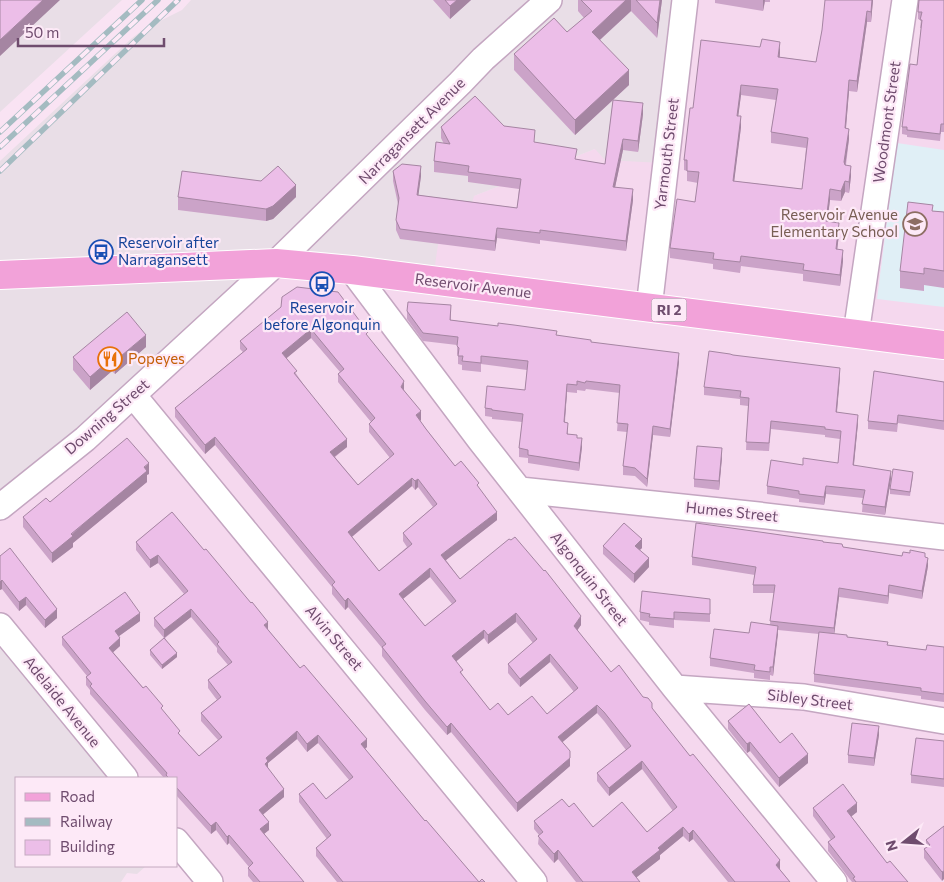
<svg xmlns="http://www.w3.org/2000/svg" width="944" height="882" font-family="Commissioner,sans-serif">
	<rect width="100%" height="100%" fill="#f9e3f3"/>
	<!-- residential -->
	<path fill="#f5d8ee" d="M683 0H944V882H209L176 843V778H124L0 628V504L271 264 440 231 474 196 595 149Z"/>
	<!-- industrial -->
	<path fill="#e9dee7" d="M0 0H122L0 112Z
		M191 0H683L662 163 605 160 595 149 474 196 467 219 440 231 434 272 285 262 0 504V161L132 38 144 29 182 10Z
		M0 628 124 778H16V866H146L137 874 127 873 121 882H0Z"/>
	<!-- education -->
	<path fill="#e0eff6" d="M897 143 944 150V307L877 299Z"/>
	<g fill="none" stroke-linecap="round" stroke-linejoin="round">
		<!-- minor casing -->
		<g stroke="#c4a6c1" stroke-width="28">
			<path id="minor" d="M352 270 480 440 675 688 834 882
				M649 308 685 0
				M856 334 905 0
				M133 395 534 882
				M520 490 758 515 944 537
				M0 507 85 439 276 263 460 83 483 59 549 0
				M0 626 125 778
				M675 688 804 697 944 721
				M176 841 210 882"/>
		</g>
		<!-- major casing -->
		<g stroke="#fff" stroke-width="30">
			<path id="major" d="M0 275 276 263 352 270 944 345"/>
		</g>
		<!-- minor -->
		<use href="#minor" stroke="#fff" stroke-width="25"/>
		<!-- major -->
		<use href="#major" stroke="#f2a2d9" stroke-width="28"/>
		<!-- rail casing -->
		<g stroke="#a4bbc1" stroke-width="5.5">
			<path id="rail" d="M0 132 142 0
				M0 147 158 0
				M0 171 178 0"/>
		</g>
		<!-- rail -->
		<use href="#rail" stroke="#fde9f7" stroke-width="4" stroke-dasharray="11" stroke-linecap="butt"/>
	</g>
	<!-- wall -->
	<path fill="#cba3c8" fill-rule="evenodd" d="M433 0H471L450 19Z
		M578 0H662L657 38 631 11 600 40 629 85 613 100 643 114 638 152 623 150 615 187 633 200 626 251 540 240V244L497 238 495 251 400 239 396 230V220L398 204 393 181V171L421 176 418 195 517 208 519 189 468 182V176L434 172V161L444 144 441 138V127L504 126 535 143 577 160 605 164 613 100 575 135 514 70V54L567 32 584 18 578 11Z
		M715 0H770V2H765L763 11 715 3Z
		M873 0 871 22H867L857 92 849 91 846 128 849 139 846 165 851 176 849 193 845 192 841 201 830 200 827 221 839 234 837 250 843 261 840 286 803 281V274L741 266 740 273 713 269V264L670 258V248L695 202 698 183 687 181V171L684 170V160L693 108 780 53V57L816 62 822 30ZM741 95 776 100 771 132V143L806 148 802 189 734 181 741 127 738 116Z
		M944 0V132H941L940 141 907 137V135L902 134V127L917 65 921 28H920L921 20 918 19V12Z
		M178 197H296L273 219 266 221 178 210Z
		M933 211 944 212V288L924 285V291L900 288V271Z
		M281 307 368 337 404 390 421 420 420 421 426 429 455 466 479 488 497 520 446 560 460 579 581 625 577 630 611 672 643 697 790 882H728L693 839 689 842 683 836 660 855V859L636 877 640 882H576L558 859 554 863 538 844 539 835 534 829V821L569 807 593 827 647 832 673 811 642 769 609 796 597 781V773L626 750 604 721 597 713 562 742 570 766 517 812 451 732 447 735 425 710 382 656V648L348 607 345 610 332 594V587L215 445 205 454 175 417V408L243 352 240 349V341ZM311 338 340 372 338 374V382L371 422 369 424V432L390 458 358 485 335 457 347 447 297 375 286 358ZM412 486 415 490 418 487 433 507 403 533V541L407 547 379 571 352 537ZM430 577 452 604 425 626 403 599ZM516 622 533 643 508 664V673L520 687 550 662 574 692 547 714 508 715 490 710 463 676 456 661 484 638 488 644Z
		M407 311 451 314V320L557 335 591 342 679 362 670 437 653 435 647 487 635 476 623 475V466L627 432 617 431 620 393 586 389 585 391 577 390V393L567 392 565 422 568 431V434L577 438 582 447 579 471 528 463V458L519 457V448L522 422 492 419V417L485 416V408L525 390 527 370 481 364V372L462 370V365L458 364V356L457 354V345L423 341 407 319Z
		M146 347 115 374 112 371 90 390 73 370V357Z
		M733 355 840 376 837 413 858 423 854 465 891 479 885 515 862 512 863 498 826 494 824 505 799 502V499L767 494V486L803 465 838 463 840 439 825 437V435L771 429 769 451 746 450 748 406 740 405V399L704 395V387Z
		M944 382V430L898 423 897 432 868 429V421Z
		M722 457 719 490 694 487V479Z
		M149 474 147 475V482L73 543V547L52 563 23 527V517Z
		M913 476 910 496 890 494V489Z
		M172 512 268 630 367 747 365 749 425 821 479 882H485H337L316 856V848L327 839 299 802V794L326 799 349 780 318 743 307 752 297 739 268 763V768L284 797 263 814 269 830 264 834 304 882H253L248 876V868L249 867 229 843 227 845 216 830 211 834 176 795V778H164L90 694V690L86 685V677L87 676 62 645V637L140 621 119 636 120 646 113 652 163 711 180 735 199 756 218 740 201 721V713L217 700 208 688V680L228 665 217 652V648L191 617 165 638 177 657 162 669 150 655V650L164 638 154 626V618L184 594 158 563 150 568 136 550V542Z
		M823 542 843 547 902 556 925 557 928 566 922 599 889 593 888 604 839 597 834 634 847 637 888 645 926 650 944 647V702L921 699V696L814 682V674L819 634 778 630 773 676 770 675V680L754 678V673L710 666V658L749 633 770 624 774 593H753V585L755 575 692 565V557Z
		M603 546 642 548 640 550 649 567 634 583 603 554Z
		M0 556 57 618 45 628 26 605 19 611 2 589 0 590Z
		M710 599V622L674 620V628L649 625V622L640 620V612Z
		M728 721 780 743 808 763 779 787 750 751 747 753 728 729Z
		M879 735 874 766 848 763V755Z
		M944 741V787L911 783V775Z
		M813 808 857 812 851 816 887 863 908 882H852L828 851V842L831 840 813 816Z
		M944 826 942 881 924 858V849L926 848V840Z"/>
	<!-- shaded-wall -->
	<path fill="#a585a2" d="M43 0H60L0 56V40Z
		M457 0H471L450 19V6Z
		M626 0H631V11L592 47V32Z
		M660 0H662L657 38V23Z
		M763 0H765L763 11Z
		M872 0H873L871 22V12Z
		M867 11V22L857 92V81Z
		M780 42V53L778 67V57Z
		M629 70V85L575 135V120Z
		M849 80V91L845 139V128Z
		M741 85V95L737 126V116Z
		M643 103V114L638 152V141Z
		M741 116V127L733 191V181Z
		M849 129V139L844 173V162Z
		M623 139V150L613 197V187Z
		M421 166V176L417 206V195Z
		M851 166V176L849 193V182Z
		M845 181V192L841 201V191Z
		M296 185V197L273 219 266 221V209Z
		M633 189V200L626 251V241Z
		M830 189V200L826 232V221Z
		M839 223V234L836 260V249Z
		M497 228V238L495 251V241Z
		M843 250V261L840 286V275Z
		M311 329V338L282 362V353Z
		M146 335V347L115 374V361Z
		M679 353V362L670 437V429Z
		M112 358V371L90 390V377Z
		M840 368V376L836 421V412Z
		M404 381V390L401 395V387Z
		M567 384V392L564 430V422Z
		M421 411V420L416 424V415Z
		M858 415V423L853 473V465Z
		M653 426V435L647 487V479Z
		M215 437V445L205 454V445Z
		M582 438V447L579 471V463Z
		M347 439V447L330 460V452Z
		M722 448V457L719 490V481Z
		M149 463V474L147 475V482L73 543V547L52 563V553Z
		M891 471V479L885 515V507Z
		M412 478V486L348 540V532Z
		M418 479V487L415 490V481Z
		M826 486V494L824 505V497Z
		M497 512V520L441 564V555Z
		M642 539V548L635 554V546Z
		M158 555V563L150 568V560Z
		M649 558V567L634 583V574Z
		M928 558V566L922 599V591Z
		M430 568V577L399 602V594Z
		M2 580V589L0 590V582Z
		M889 585V593L888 604V596Z
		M839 588V597L834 636V628Z
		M26 597V605L19 611V602Z
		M348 598V607L345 610V601Z
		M57 609V618L45 628V620Z
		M191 609V617L164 638V630Z
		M140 613V621L115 639V631Z
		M516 613V622L488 644V635Z
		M581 616V625L574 635V626Z
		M268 622V630L264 625Z
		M778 626V634L773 676V667Z
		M484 630V638L452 665V656Z
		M120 638V646L109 656V648Z
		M177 653V657L162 669V665Z
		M550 654V662L520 687V679Z
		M597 705V713L558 746V737Z
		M451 723V732L447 735V727Z
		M879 726V735L874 766V758Z
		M297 731V739L268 763V769L265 772 266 758Z
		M318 735V743L307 752V744Z
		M367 739V747L361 752V744Z
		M750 742V751L747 753V744Z
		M808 754V763L779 787V778Z
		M570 758V766L517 812V803Z
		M642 761V769L609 796V788Z
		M284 789V797L259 818V810Z
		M857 803V812L847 820V811Z
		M216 822V830L211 834V826Z
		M269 822V830L260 837V829Z
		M683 827V836L660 855V859L632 881V872L658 848Z
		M693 830V839L689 842V834Z
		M229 835V843L227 845V837Z
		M558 850V859L554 863V854Z
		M780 860V869L776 874V865Z
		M944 871V879L942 881V872Z"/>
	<!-- building -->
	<path fill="#ecbee8" stroke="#a585a2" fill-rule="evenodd" d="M0 0H43L0 40Z
		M445 0H457L450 6Z
		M581 0H626L592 32 629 70 575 120 514 54 554 18 567 32 592 11Z
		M636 0H660L657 23Z
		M825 0H872L871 12 867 11 857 81 849 80 845 128 849 129 844 162 845 165 851 166 849 182 845 181 841 191 830 189 826 221 839 223 836 249 843 250 840 275 803 270 804 264 741 256 740 262 713 259 714 253 670 248 677 199 695 202 699 172 687 171V160H684L690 108H693L701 40 760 47 762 39 780 42 778 57 816 62 822 30ZM741 85 778 89 771 132 808 138 802 189 733 181 741 116H737Z
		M919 0H944V124H941L940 134 907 130V127H902L910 64 917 65 922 20H920L922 12H918Z
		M475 96 504 126 535 130 534 142 577 149 575 159 605 164 613 100 643 103 638 141 623 139 613 187 633 189 626 241 540 230V233L497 228 495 241 400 229 396 220 399 198 393 171 402 164 421 166 417 195 517 208 521 179 468 172 469 166 434 161 436 142 450 144 441 127Z
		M278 166 296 185 273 206 266 209 178 197 182 171 261 181Z
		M908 202 933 205 932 211 944 212V271L924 268V274L900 271Z
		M297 287 338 292 368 332 366 334 404 381 401 387 421 411 416 415 426 429 455 466 461 461 479 483 477 485 497 512 441 555 460 579 509 539 511 540 515 537 544 571 545 570 581 616 574 626 611 672 619 665 643 697 648 698 652 703V708L690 756 693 754 780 860 776 865 790 882H735L693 830 689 834 683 827 658 848 660 850 632 872 640 882H583L558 850 554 854 538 836 543 832 534 821 562 799 569 807 574 803 593 827 622 802 647 832 677 807 642 761 609 788 597 773 631 746 604 712 597 705 558 737 570 751V758L517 803 451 723 447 727 425 701 382 647 386 644 348 598 345 601 332 585 335 582 215 437 205 445 175 408 247 349 240 341 281 307 282 297ZM311 329 344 369 338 374 375 418 369 424 394 454 358 485 330 452 347 439 294 373 297 371 282 353ZM412 478 415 481 418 479 437 504 403 533 412 544 379 571 348 532ZM430 568 456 601 425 626 399 594ZM516 613 537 639 508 664 520 679 550 654 578 688 547 714 532 696 508 715 498 703 490 710 460 672 463 670 452 656 484 630 488 635Z
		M408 302 451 305 450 320 498 326V323L514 325 557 331 556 335 591 340V342L679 353 670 429 653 426 647 479 635 468 623 466 628 424 617 423 620 385 586 381 585 383 577 381V385L567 384 564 422 568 423 567 434 577 435V438H582L579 463 528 455V450L519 448 523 414 492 410V409L485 408 487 386 525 390 528 361 481 356V363L462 361 463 356H458L459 348 457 346 458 337 423 333 407 311Z
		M127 312 146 335 115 361 112 358 90 377 73 357Z
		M709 351 730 354 733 355 840 368 836 412 858 415 853 465 891 471 885 507 862 504 865 490 826 486 824 497 799 494V491L767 486 771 460 803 465V458L838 463 841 431 825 429V427L771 421 769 443 746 442 749 398 740 397 741 391 704 387Z
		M874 371 944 382V421L898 415 897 424 868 421Z
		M127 438 149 463 144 467 147 471 71 534 73 536 52 553 23 517 46 498 50 502Z
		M697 446 722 448 719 481 694 479Z
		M893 469 913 472 910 492 890 489Z
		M172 512 204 550 206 549 251 603 252 602 268 622 264 625 300 668 304 665 367 739 361 744 425 821 426 820 479 882 482 879 485 882H343L316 848 331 835 299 794 313 783 326 799 353 777 318 735 307 744 297 731 266 758 268 761 265 764 284 789 259 810 269 822 260 829 304 882H260L248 868 253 863 229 835 227 837 216 822 211 826 176 787V778H169L166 775 167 773 90 686 92 684 86 677 91 673 62 637 125 592 140 613 115 631 120 638 109 648 143 688 146 686 163 706 161 708 180 731 178 733 199 756 222 737 201 713 221 697 208 680 232 662 217 644 219 642 191 609 164 630 154 618 188 591 158 555 150 560 136 542Z
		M624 523 642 539 635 546 649 558 634 574 603 546Z
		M696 523 823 541V542L842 544 843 547 902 556 903 552 910 553V550L925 553V557L928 558 922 591 889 585 888 596 839 588 834 628 770 621 775 585H753L756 567 692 557Z
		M10 548 57 609 45 620 26 597 19 602 2 580 0 582V556Z
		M642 591 710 599V614L674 612V619L649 617 650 614 640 612Z
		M751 622 778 626 773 667H770V672L754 670 755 665 710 658 714 629 749 633Z
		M819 632 847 635V637L888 642 887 645 926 650 927 645 944 647V694L921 691V688L814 674Z
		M164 638 177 653 162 665 150 650Z
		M749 704 780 743 792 733 808 754 779 778 750 742 747 744 728 721Z
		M852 723 879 726 874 758 848 755Z
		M916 738 944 741V779L911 775Z
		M843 784 857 803 847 811 887 863 890 861 908 882H856L853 878 855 877 828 842 835 837 813 808Z
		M944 826V871L942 872 924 849 930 845 926 840Z"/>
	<!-- icons -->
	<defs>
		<g id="school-ring" transform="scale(1.25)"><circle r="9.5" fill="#fde9f7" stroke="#8d6e63" stroke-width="1.5"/><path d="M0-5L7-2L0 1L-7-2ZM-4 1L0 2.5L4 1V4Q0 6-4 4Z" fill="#8d6e63"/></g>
		<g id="bus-ring" transform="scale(1.25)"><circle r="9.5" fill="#fde9f7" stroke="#1a4fb4" stroke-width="1.5"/><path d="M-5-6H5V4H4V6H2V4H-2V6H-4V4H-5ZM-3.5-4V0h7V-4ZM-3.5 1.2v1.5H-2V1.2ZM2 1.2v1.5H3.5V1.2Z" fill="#1a4fb4"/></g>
		<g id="restaurant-ring" transform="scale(1.25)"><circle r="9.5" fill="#fde9f7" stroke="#e8710a" stroke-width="1.5"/><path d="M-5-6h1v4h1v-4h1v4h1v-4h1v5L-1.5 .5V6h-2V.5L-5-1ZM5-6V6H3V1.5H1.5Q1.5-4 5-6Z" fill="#e8710a"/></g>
	</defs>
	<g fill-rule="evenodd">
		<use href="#school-ring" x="915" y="224"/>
		<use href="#bus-ring" x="101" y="252"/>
		<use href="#bus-ring" x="322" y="284"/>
		<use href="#restaurant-ring" x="110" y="359"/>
	</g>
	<g text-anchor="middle" stroke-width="4.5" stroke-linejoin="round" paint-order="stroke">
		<!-- shield labels -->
		<rect fill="#fde9f7" stroke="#9a7b97" stroke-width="1" x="651.5" y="298.5" width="35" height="23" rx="4"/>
		<g font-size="14" font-weight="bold" fill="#6f4c6e">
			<text x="669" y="315">RI 2</text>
		</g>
		<!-- street labels -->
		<g font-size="15" fill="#6f4c6e" stroke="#fde9f7">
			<text transform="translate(887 122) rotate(-82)" y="5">Woodmont Street</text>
			<text transform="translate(412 131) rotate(-45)" y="5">Narragansett Avenue</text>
			<text transform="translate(667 154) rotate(-83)" y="5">Yarmouth Street</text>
			<text transform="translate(473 286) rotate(7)" y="5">Reservoir Avenue</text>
			<text transform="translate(107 417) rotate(-41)" y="5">Downing Street</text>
			<text transform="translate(732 512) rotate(6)" y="5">Humes Street</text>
			<text transform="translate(589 579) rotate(52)" y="5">Algonquin Street</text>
			<text transform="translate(334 638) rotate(50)" y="5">Alvin Street</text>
			<text transform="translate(810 700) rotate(7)" y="5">Sibley Street</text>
			<text transform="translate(62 702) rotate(51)" y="5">Adelaide Avenue</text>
		</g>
		<!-- education labels -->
		<g font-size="15" fill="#785e54" stroke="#fde9f7" text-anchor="end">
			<text x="898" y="220">Reservoir Avenue<tspan x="898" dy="17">Elementary School</tspan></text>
		</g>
		<!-- transit labels -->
		<g font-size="15" fill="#164399" stroke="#fde9f7" text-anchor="start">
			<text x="118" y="248">Reservoir after<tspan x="118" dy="17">Narragansett</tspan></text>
			<text x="322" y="313" text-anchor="middle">Reservoir<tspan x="322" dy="17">before Algonquin</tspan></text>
		</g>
		<!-- food labels -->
		<g font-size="15" fill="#c56008" stroke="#fde9f7" text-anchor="start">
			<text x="128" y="364">Popeyes</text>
		</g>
	</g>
	<!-- legend -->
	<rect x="15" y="777" width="162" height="90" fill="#fde9f7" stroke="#c4aac0"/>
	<rect x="25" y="793" width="25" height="8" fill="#f2a2d9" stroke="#c4aac0"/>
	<text x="60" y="802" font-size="15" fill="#6f4c6e">Road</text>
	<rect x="25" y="818" width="25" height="8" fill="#a4bbc1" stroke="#c4aac0"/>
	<text x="60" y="827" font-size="15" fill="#6f4c6e">Railway</text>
	<rect x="25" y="840" width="25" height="15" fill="#ecbee8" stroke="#c4aac0"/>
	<text x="60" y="852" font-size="15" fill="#6f4c6e">Building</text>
	<!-- north arrow -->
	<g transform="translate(904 842) rotate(253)" stroke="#fde9f7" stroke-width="4" paint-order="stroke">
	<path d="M0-4L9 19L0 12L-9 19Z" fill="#6f4c6e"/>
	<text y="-8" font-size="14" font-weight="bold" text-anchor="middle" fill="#6f4c6e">N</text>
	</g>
	<!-- scale -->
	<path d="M18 38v8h146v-8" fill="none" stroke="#6f4c6e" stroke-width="2.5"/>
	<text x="25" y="38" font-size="15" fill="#6f4c6e" stroke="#fde9f7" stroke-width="4" paint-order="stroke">50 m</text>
</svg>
